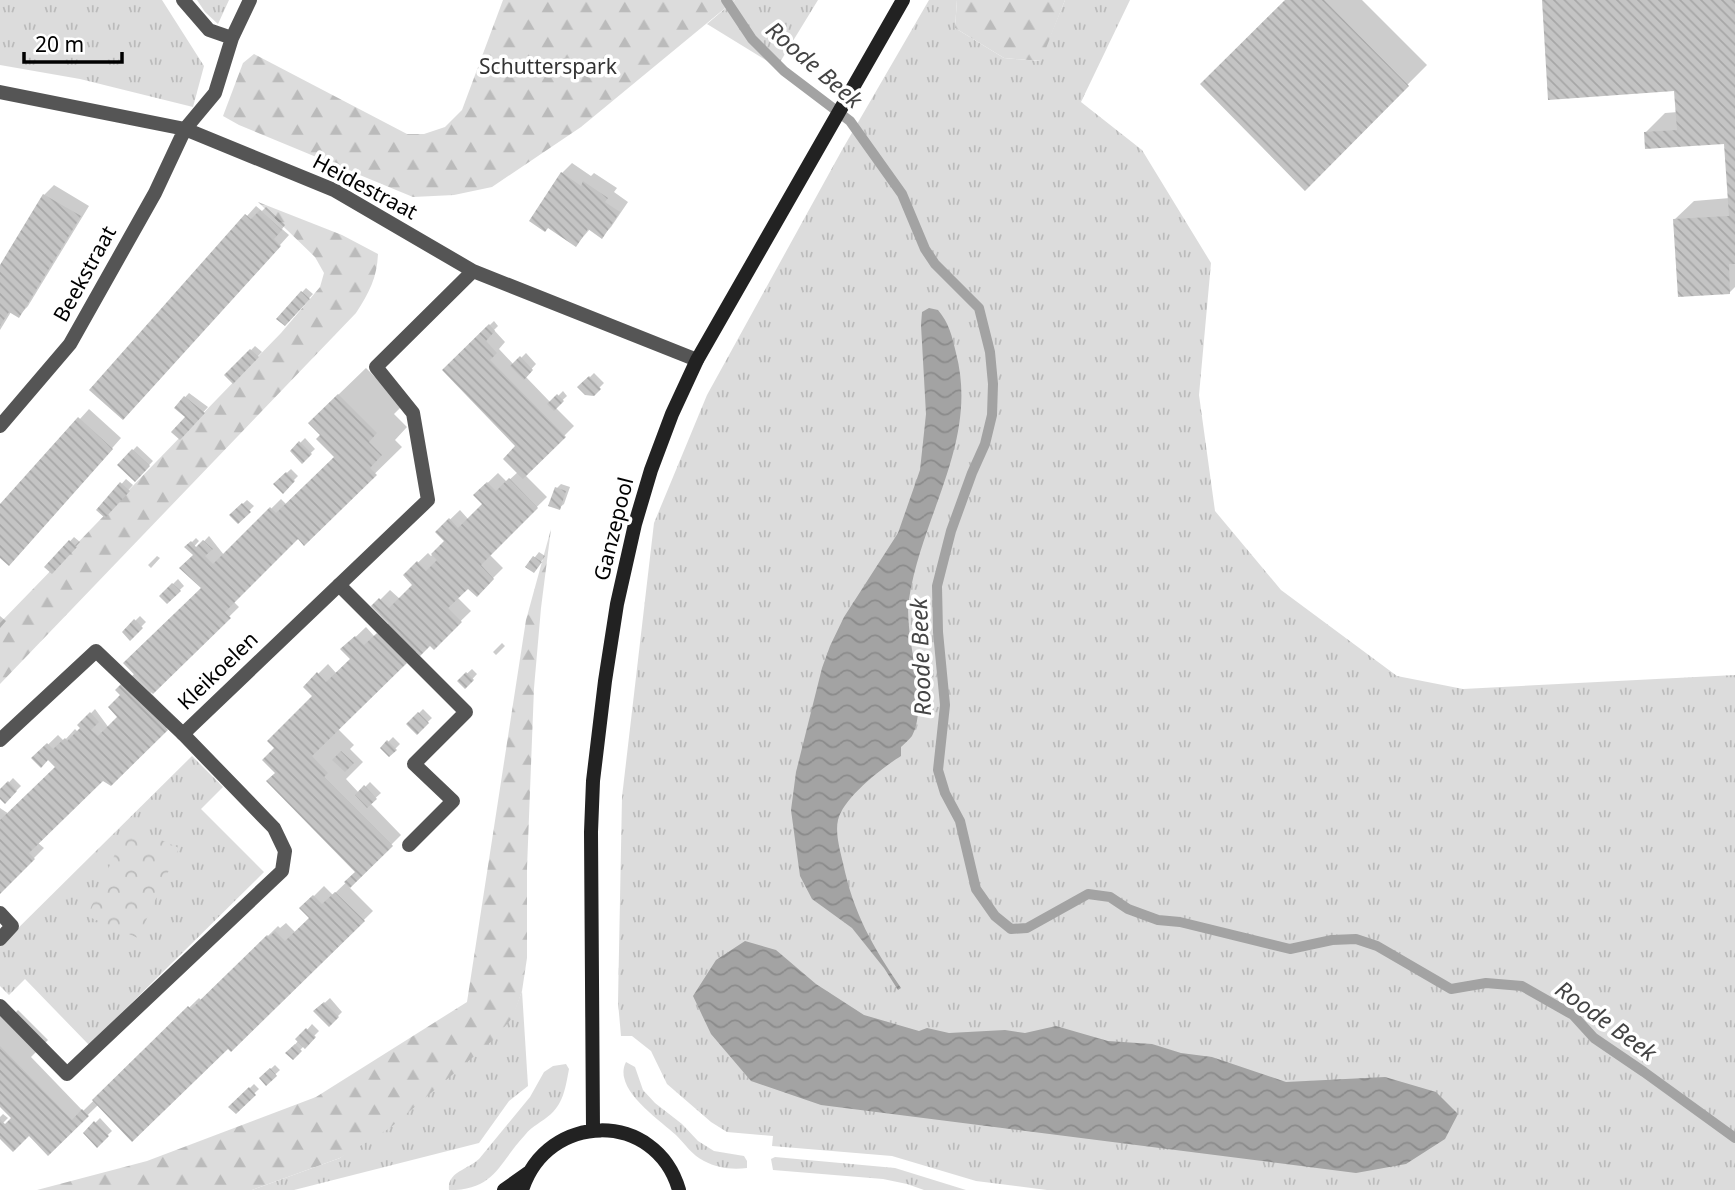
<svg xmlns="http://www.w3.org/2000/svg" width="1735" height="1190" font-family="'Noto Sans',sans-serif">
	<defs>
		<pattern id="grass-tufts" width="24" height="20" patternUnits="userSpaceOnUse" patternTransform="scale(1.75)"><rect width="24" height="20" fill="#dcdcdc"/><path d="M3 7l-1-3M5 7V3M7 7l1-3M15 17l-1-3M17 17v-4M19 17l1-3" fill="none" stroke="#bbb"/></pattern>
		<pattern id="forest-firs" width="22" height="20" patternUnits="userSpaceOnUse" patternTransform="scale(1.75)"><rect width="22" height="20" fill="#dcdcdc"/><path d="M5 1l3.5 6h-7zM16 11l3.5 6h-7z" fill="#bbb"/></pattern>
		<pattern id="park-crowns" width="20" height="18" patternUnits="userSpaceOnUse" patternTransform="scale(1.75)"><rect width="20" height="18" fill="#dcdcdc"/><path d="M2 6a3 3 0 1 1 6 0M12 15a3 3 0 1 1 6 0" fill="none" stroke="#bbb"/></pattern>
		<pattern id="water-waves" width="16" height="10" patternUnits="userSpaceOnUse" patternTransform="scale(1.75)"><rect width="16" height="10" fill="#a3a3a3"/><path d="M0 5q4-4 8 0t8 0" fill="none" stroke="#8b8b8b"/></pattern>
		<pattern id="building-back-hatch" width="6" height="6" patternUnits="userSpaceOnUse" patternTransform="scale(1.75)"><rect width="6" height="6" fill="#c4c4c4"/><path d="M-1 5l2 2M0 0l6 6M5-1l2 2" fill="none" stroke="#a7a7a7"/></pattern>
	</defs>
	<rect width="100%" height="100%" fill="#fff"/>
	<!-- grass -->
	<path fill="url(#grass-tufts)" d="M0 0H162L204 66 193 107 80 79 0 65Z
		M197 0H229L218 24 205 12Z
		M735 0H818L777 67 707 24Z
		M929 0H957L955 28 1004 58 1040 61 1065 0H1130L1081 102 1142 150 1211 263 1199 395 1215 511 1281 590 1397 676 1463 689 1735 675V1190H1047L976 1181 892 1156 772 1146 773 1136 727 1132 711 1122 667 1084 651 1051 632 1036H621L618 1002 622 797 654 523 707 395 842 150Z
		M192 756 223 787 201 809 264 872 89 1045 25 979 9 995 0 986V946Z
		M522 991 528 1086 509 1101 479 1143 294 1190H252L340 1158 512 1017Z
		M626 1062 635 1067 643 1090 655 1103 682 1124 698 1141 714 1151 744 1156 747 1161V1168C732 1170 717 1168 704 1161 692 1155 685 1144 676 1135 660 1120 612 1089 626 1062Z
		M566 1064 569 1069C566 1085 564 1102 551 1114 542 1122 532 1126 525 1135 498 1164 495 1190 449 1190 447 1172 467 1170 479 1159L530 1097 544 1072 553 1066Z
		M775 1157 895 1168 966 1190H924L907 1184 883 1179 773 1170 771 1159Z"/>
	<!-- forest -->
	<path fill="url(#forest-firs)" d="M503 0H735L581 127 492 187 454 195 413 197 239 125 223 116 243 63 254 54 407 134H424L445 127 462 110Z
		M957 0H1065L1041 61 1004 58 955 28Z
		M258 202 342 235 378 254C377 278 369 293 356 313L0 684V623L281 333 320 287 324 273 315 257Z
		M551 529 541 608 534 688 527 868V958L522 991 513 1017 493 1040 390 1128 340 1158 252 1190H37L147 1161 316 1097 467 1002 526 620Z"/>
	<!-- park -->
	<path fill="url(#park-crowns)" d="M128 825 179 848 138 938 87 916Z"/>
	<!-- water -->
	<path fill="url(#water-waves)" d="M929 308 938 310C949 323 952 336 956 353 979 441 922 514 909 599 903 636 930 703 912 736 909 740 905 743 901 747V756C883 767 843 798 838 820 835 833 840 850 843 863 854 915 872 945 901 988L898 990 884 968 852 928 812 899 800 876 791 810 796 772 822 668 830 646 844 617 898 533 920 470 926 414 921 325 922 312Z
		M745 941 776 950 816 984 864 1015 919 1031 927 1028 949 1033 1005 1030 1025 1033 1056 1026 1108 1041 1152 1044 1181 1053 1212 1057 1286 1082 1385 1077 1436 1092 1458 1114 1445 1139 1406 1164 1356 1173 821 1105 751 1081 711 1034 693 996 716 960Z"/>
	<!-- shadow -->
	<path fill="#0003" d="M1287 0H1362L1427 65 1305 188Z
		M1543 0H1735V287L1730 292 1674 220 1694 201 1730 198 1726 142 1646 132 1665 113 1678 112 1676 90Z
		M572 163 591 176 594 173 617 188 614 192 628 202 611 227 601 237 590 229 576 245 562 173Z
		M54 185 89 206 28 306 19 316 11 312 0 330V268L44 195Z
		M256 206 262 211 266 207 285 225 282 229 289 235 133 408 247 216Z
		M306 288 313 294 285 324 278 318Z
		M494 321 498 326 494 330 505 342 499 349 514 365 526 353 536 364 525 376 551 403 563 391 567 396 555 407 574 426 525 475 547 497 489 554 503 568 477 594 468 587 457 597 471 611 434 647 430 643 417 651 338 729 354 745 350 749 363 762 346 779 359 793 370 782 381 793 370 803 401 835 349 887 373 911 232 1050 228 1046 98 1105 48 1154 29 1134 0 1136V1131L13 1118 0 1104V1006L11 1017 18 1010 48 1040 31 1057 83 1111 199 998 202 1001 278 926 280 928 286 923 296 933 311 918 302 908 324 886 333 895 357 872 277 773 276 747 315 696 305 687 328 664 337 674 352 659 343 649 366 627 375 637 390 622 374 606 390 590 400 599 414 585 405 575 428 553 431 556 446 541 437 532 460 510 469 520 484 504 475 495 498 473 507 482 518 472V446L444 370Z
		M255 346 262 352 233 382 227 375Z
		M366 368 403 405 394 414 407 427 395 440 402 447 304 543 298 537 233 601 239 607 151 693 176 719 110 784 103 779 38 843 44 848 0 892V808L9 814 57 767 48 758H34L58 735 64 741 75 729 78 732 82 728 80 725 95 709 109 728 120 717 123 695 118 690 135 673 204 588 193 553 209 536 224 555 281 499 287 505 336 457 337 396Z
		M594 373 604 383 593 394 580 387Z
		M189 393 208 407 180 438 187 417 176 407Z
		M89 409 121 438 19 554 0 555V507Z
		M305 438 315 449 302 461 292 451Z
		M137 446 153 461 135 480 119 465Z
		M291 469 298 476 283 491 275 484Z
		M126 479 133 485 105 516 98 510Z
		M561 484 570 487 564 504 559 508 557 488Z
		M247 500 254 506 238 522 231 515Z
		M74 537 80 542 52 572 46 567Z
		M196 538 199 541 190 551 187 547Z
		M539 552 545 556 538 566H528Z
		M157 556 160 558 151 568 148 565Z
		M178 579 184 586 167 602 161 596Z
		M0 616 6 621 0 628Z
		M140 616 146 622 130 638 124 632Z
		M502 643 505 646 496 655 493 652Z
		M472 669 477 674 465 687 459 681Z
		M423 709 432 718 417 732 408 724Z
		M393 737 400 744 389 755 382 748Z
		M13 778 21 786 5 802 0 796V792Z
		M330 998 342 1012 329 1025 316 1011Z
		M312 1024 319 1031 293 1057 288 1053Z
		M275 1065 280 1070 266 1083 261 1078Z
		M254 1084 259 1089 236 1111 231 1107Z
		M3 1114 8 1118 0 1126V1117Z
		M100 1118 112 1131 97 1145 85 1133Z"/>
	<g fill="none" stroke-linecap="round" stroke-linejoin="round">
		<!-- stream -->
		<path stroke="#a3a3a3" stroke-width="10" d="M726 0 752 39 784 71 850 121 902 194 925 249 935 264 979 308 990 352 993 384 992 415 985 444 972 473 951 531 937 586 938 632 945 705 938 770 945 793 960 821 976 889 995 916 1011 929 1027 928 1088 894 1110 897 1128 909 1158 920 1180 922 1290 949 1332 940 1356 939 1377 946 1451 989 1486 983 1522 986 1573 1015 1594 1038 1644 1072 1735 1138"/>
	</g>
	<!-- building -->
	<path fill="url(#building-back-hatch)" d="M1285 0H1324L1409 86 1305 191 1200 84Z
		M1542 0H1735V264H1729L1730 294 1678 297 1673 219 1729 216 1724 144 1645 149 1644 132 1677 130 1674 91 1548 100Z
		M561 172 581 186 583 181 608 198 605 202 620 212 602 239 588 229 576 247 548 228 545 232 529 221Z
		M43 194 81 216 19 318 9 312 0 326V265Z
		M260 210 282 230 274 239 281 246 123 420 89 390 245 214 251 219Z
		M301 291 310 299 285 326 276 319Z
		M489 324 495 331 486 341 497 353 490 360 566 437 523 479 503 459 515 446 442 370Z
		M250 349 259 357 233 384 224 375Z
		M520 356 533 370 524 380 510 366Z
		M589 376 601 389 594 396 585 395 577 387Z
		M338 394 377 433 369 442 382 455 370 468 377 475 304 546 298 539 225 612 231 618 153 694 123 663 201 588 179 568 193 555 184 547 191 541 196 547 203 540 213 549 205 556 213 564 270 507 276 513 334 457 316 439 320 435 308 423Z
		M557 394 564 401 554 411 547 404Z
		M184 396 205 413 180 440 171 432 185 417 174 408Z
		M78 417 113 449 9 566 0 558V504Z
		M299 441 312 454 302 464 290 451Z
		M132 449 150 466 135 482 117 465Z
		M286 472 295 481 283 494 273 484Z
		M509 478 538 508 481 565 494 579 477 597 468 589 448 608 462 622 434 650 430 646 420 656 371 606 379 598 389 608 412 585 403 575 417 561 426 571 437 560 431 554 444 541 435 532 449 518 458 528 482 504 473 495 487 482 496 491Z
		M120 482 130 491 105 518 96 510Z
		M555 487 566 491 560 510 548 506Z
		M242 503 251 512 238 524 229 515Z
		M69 540 77 547 52 574 44 567Z
		M533 556 542 562 534 573 525 567Z
		M172 583 181 591 167 604 159 596Z
		M134 619 143 628 130 641 122 632Z
		M377 633 407 663 312 756 328 773 324 777 393 846 350 888 344 882 355 872 266 781 275 773 262 760 274 748 267 741 312 696 303 687 317 672 326 682 350 659 340 649 355 636 364 645Z
		M466 672 474 680 465 689 457 681Z
		M122 683 168 730 111 786 103 781 29 853 35 859 0 894V820L55 767 48 760 41 768 31 758 47 743 53 749 65 738 67 741 80 728 77 725 90 712 99 722 91 730 98 736 117 717 108 707 120 695 115 690Z
		M418 712 429 723 417 735 406 724Z
		M387 740 397 750 389 757 380 748Z
		M341 751 354 763 345 772 332 760Z
		M8 781 17 791 5 804 0 799V789Z
		M364 785 377 799 367 808 355 795Z
		M335 892 365 921 231 1052 228 1049 132 1142 92 1100 188 1006 191 1009 267 935 269 937 275 931 285 941 309 918 299 908 313 895 322 904Z
		M324 1002 339 1017 329 1027 313 1011Z
		M306 1028 316 1037 305 1049 295 1039Z
		M295 1044 302 1051 293 1060 285 1053Z
		M0 1046 72 1120 82 1109 89 1116 48 1156 29 1136 13 1152 0 1139V1119L5 1124 11 1118 0 1107Z
		M270 1068 277 1076 266 1086 259 1078Z
		M249 1087 256 1095 236 1114 228 1107Z
		M94 1121 109 1136 97 1148 83 1133Z"/>
	<g fill="none" stroke-linecap="round" stroke-linejoin="round">
		<!-- service -->
		<path stroke="#555" stroke-width="14" d="M183 0 209 30 232 38
			M185 129 215 93 232 38 250 0
			M339 585 466 712 414 764 453 801 409 845
			M0 740 96 651 183 734
			M0 913 12 926 0 939"/>
		<!-- minor -->
		<path stroke="#555" stroke-width="14" d="M0 92 185 129 334 190 473 271 697 360
			M0 426 70 344 155 193 185 129
			M0 1006 67 1074 282 871 285 851 274 828 183 734 428 500 413 413 376 367 473 271"/>
		<!-- secondary -->
		<path stroke="#222" stroke-width="14" d="M593 1130 591 832 593 781 605 681 617 604 635 524 651 470 672 414 697 360 903 0
			M504 1190 528 1173
			M522 1190C547 1111 656 1110 679 1190"/>
	</g>
	<g text-anchor="middle" stroke-width="7" stroke-linejoin="round" paint-order="stroke">
		<!-- park labels -->
		<g font-size="21" fill="#333" stroke="#fff">
			<text x="548" y="74">Schutterspark</text>
		</g>
		<!-- street labels -->
		<g font-size="21" fill="#000" stroke="#fff">
			<text transform="translate(365 187) rotate(28)" y="7">Heidestraat</text>
			<text transform="translate(85 274) rotate(-61)" y="7">Beekstraat</text>
			<text transform="translate(614 529) rotate(-76)" y="7">Ganzepool</text>
			<text transform="translate(218 671) rotate(-44)" y="7">Kleikoelen</text>
		</g>
		<!-- water labels -->
		<g font-size="23" font-style="italic" fill="#444" stroke="#fff">
			<text transform="translate(814 65) rotate(41)" y="8">Roode Beek</text>
			<text transform="translate(921 657) rotate(-92)" y="8">Roode Beek</text>
			<text transform="translate(1606 1021) rotate(36)" y="8">Roode Beek</text>
		</g>
	</g>
	<!-- scale -->
	<path d="M24 52v10h98v-10" fill="none" stroke="#000000" stroke-width="3.5"/>
	<text x="35" y="52" font-size="21" fill="#000000" stroke="#ffffff" stroke-width="5" paint-order="stroke">20 m</text>
</svg>
